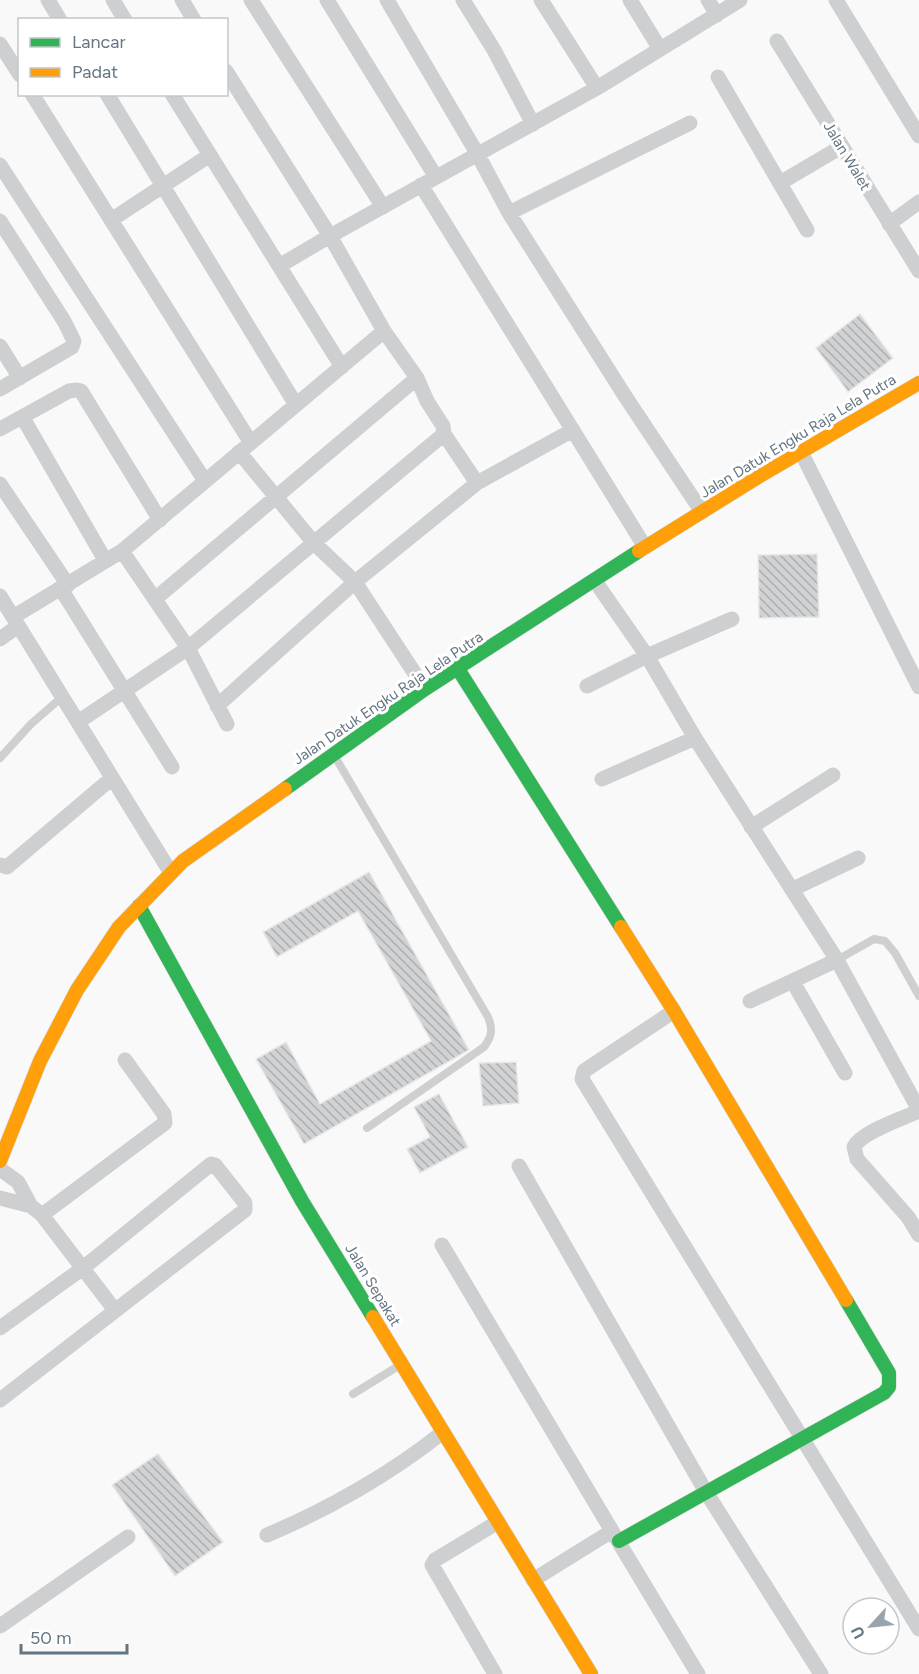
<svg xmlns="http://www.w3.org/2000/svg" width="919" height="1674" font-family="Figtree,sans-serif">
	<defs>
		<pattern id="building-back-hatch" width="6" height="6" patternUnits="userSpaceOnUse" patternTransform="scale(1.5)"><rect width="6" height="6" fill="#d0d2d3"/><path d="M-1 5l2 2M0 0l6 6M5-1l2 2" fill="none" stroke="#acafb1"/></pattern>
	</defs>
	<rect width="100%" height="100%" fill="#f9f9f9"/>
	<!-- building -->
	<path fill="url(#building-back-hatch)" stroke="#e8e8e8" stroke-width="1.5" d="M860 314 893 358 848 392 816 348Z
		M817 554 819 617 759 618 758 555Z
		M369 872 469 1050 304 1144 256 1059 286 1042 320 1104 431 1041 358 911 277 957 263 932Z
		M516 1062 519 1103 483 1106 479 1063Z
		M439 1094 468 1147 420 1173 407 1149 430 1137 414 1107Z
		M158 1454 223 1542 175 1576 112 1485Z"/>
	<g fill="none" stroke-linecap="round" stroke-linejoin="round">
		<!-- fast casing -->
		<g stroke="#d5d6d7" stroke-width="15">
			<path id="fast" d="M458 669 621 927
				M285 789 425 689 639 551
				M139 906 302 1201 373 1317
				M619 1541 884 1393 889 1387V1373L846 1300"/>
		</g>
		<!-- slow casing -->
		<g stroke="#d5d6d7" stroke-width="15">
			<path id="slow" d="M639 551 758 477 919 383
				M621 927 674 1011 846 1300
				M0 1161 40 1061 77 990 119 927 183 861 285 789
				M373 1317 591 1674"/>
		</g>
		<!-- lane -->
		<path stroke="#cecfd0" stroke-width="8" d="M334 755 488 1017C493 1030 492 1036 484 1047L367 1128
			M0 758 31 724 62 697
			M837 960 874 939 885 941 895 953 919 996
			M353 1394 400 1365"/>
		<!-- street -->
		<path stroke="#cecfd0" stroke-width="15" d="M48 0 60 20
			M113 0 125 20
			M182 0 194 20
			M251 0 383 207
			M327 0 436 177
			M387 0 478 155 509 213 625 396 702 512
			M463 0 494 50 533 124
			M541 0 597 88
			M630 0 660 49
			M708 0 717 15
			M836 0 919 136
			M777 41 919 271
			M0 44 20 75
			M718 77 807 230
			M32 94 251 443
			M107 94 296 405
			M172 94 342 367
			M0 165 205 481
			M780 183 841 147
			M421 185 645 547
			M509 213 690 123
			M111 220 210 155
			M0 221 64 321 74 341 72 347 0 389
			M889 224 919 202
			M279 266 330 236 597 88 740 0
			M0 346 20 378
			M23 418 105 560
			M0 429 69 391 77 390 81 391 160 520
			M444 434 477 483
			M239 452 314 543 355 582 425 689
			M801 452 919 687
			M0 484 68 585
			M122 551 188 648 227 724
			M595 581 647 656 695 738 837 960 919 1110
			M61 589 172 767
			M0 596 171 873
			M155 599 417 378
			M13 617 122 551 384 331
			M0 639 18 626
			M587 686 647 656 732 619
			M217 706 355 582 477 483 573 430
			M78 722 188 648 444 434 443 426 427 401 417 378 384 331 330 236 226 71
			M602 779 695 738
			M751 827 833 775
			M0 865 7 867 112 778
			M793 889 858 858
			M793 982 845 1073
			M750 1001 837 960
			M674 1011 584 1071 582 1079 919 1629
			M919 1111C904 1118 861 1132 854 1147L857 1159 908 1217 919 1235
			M519 1166 706 1492 821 1674
			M0 1169 18 1182 31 1206
			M0 1198 31 1206 42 1215 114 1309
			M42 1215 165 1123 164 1114 125 1060
			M442 1245 612 1531
			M0 1328 83 1268 211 1164 215 1165 245 1203V1210L0 1400
			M267 1535C327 1510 392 1473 443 1432
			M533 1580 612 1531 698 1674
			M0 1626 128 1537
			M495 1674 432 1565 435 1560 498 1522"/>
		<!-- fast -->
		<use href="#fast" stroke="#30b455" stroke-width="14"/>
		<!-- slow -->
		<use href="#slow" stroke="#ff9f0a" stroke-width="14"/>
	</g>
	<g text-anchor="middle" stroke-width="6" stroke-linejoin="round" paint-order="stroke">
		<!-- street labels -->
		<g font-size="15" fill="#657683" stroke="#fff">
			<text transform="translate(847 156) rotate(59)" y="5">Jalan Walet</text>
			<text transform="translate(798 436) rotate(-31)" y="5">Jalan Datuk Engku Raja Lela Putra</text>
			<text transform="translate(388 698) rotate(-34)" y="5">Jalan Datuk Engku Raja Lela Putra</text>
			<text transform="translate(373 1285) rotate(59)" y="5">Jalan Sepakat</text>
		</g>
	</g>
	<!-- legend -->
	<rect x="18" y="18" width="210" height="78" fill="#ffffff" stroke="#c1c8cd" stroke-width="1.5"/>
	<rect x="30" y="38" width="30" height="9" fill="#30b455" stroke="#c1c8cd" stroke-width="1.5"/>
	<text x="72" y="48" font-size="18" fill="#657683">Lancar</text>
	<rect x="30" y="68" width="30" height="9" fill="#ff9f0a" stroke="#c1c8cd" stroke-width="1.5"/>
	<text x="72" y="78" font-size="18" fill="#657683">Padat</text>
	<!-- north arrow -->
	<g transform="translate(871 1626) rotate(243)"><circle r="28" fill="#ffffff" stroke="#c1c8cd" stroke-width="1.5"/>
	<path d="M0-4.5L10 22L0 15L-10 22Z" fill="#99a4ac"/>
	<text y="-9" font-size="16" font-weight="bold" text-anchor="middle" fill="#657683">U</text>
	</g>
	<!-- scale -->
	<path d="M21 1644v9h106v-9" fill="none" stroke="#657683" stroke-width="3"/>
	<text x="30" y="1644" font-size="18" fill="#657683" stroke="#ffffff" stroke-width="4.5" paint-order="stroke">50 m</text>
</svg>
